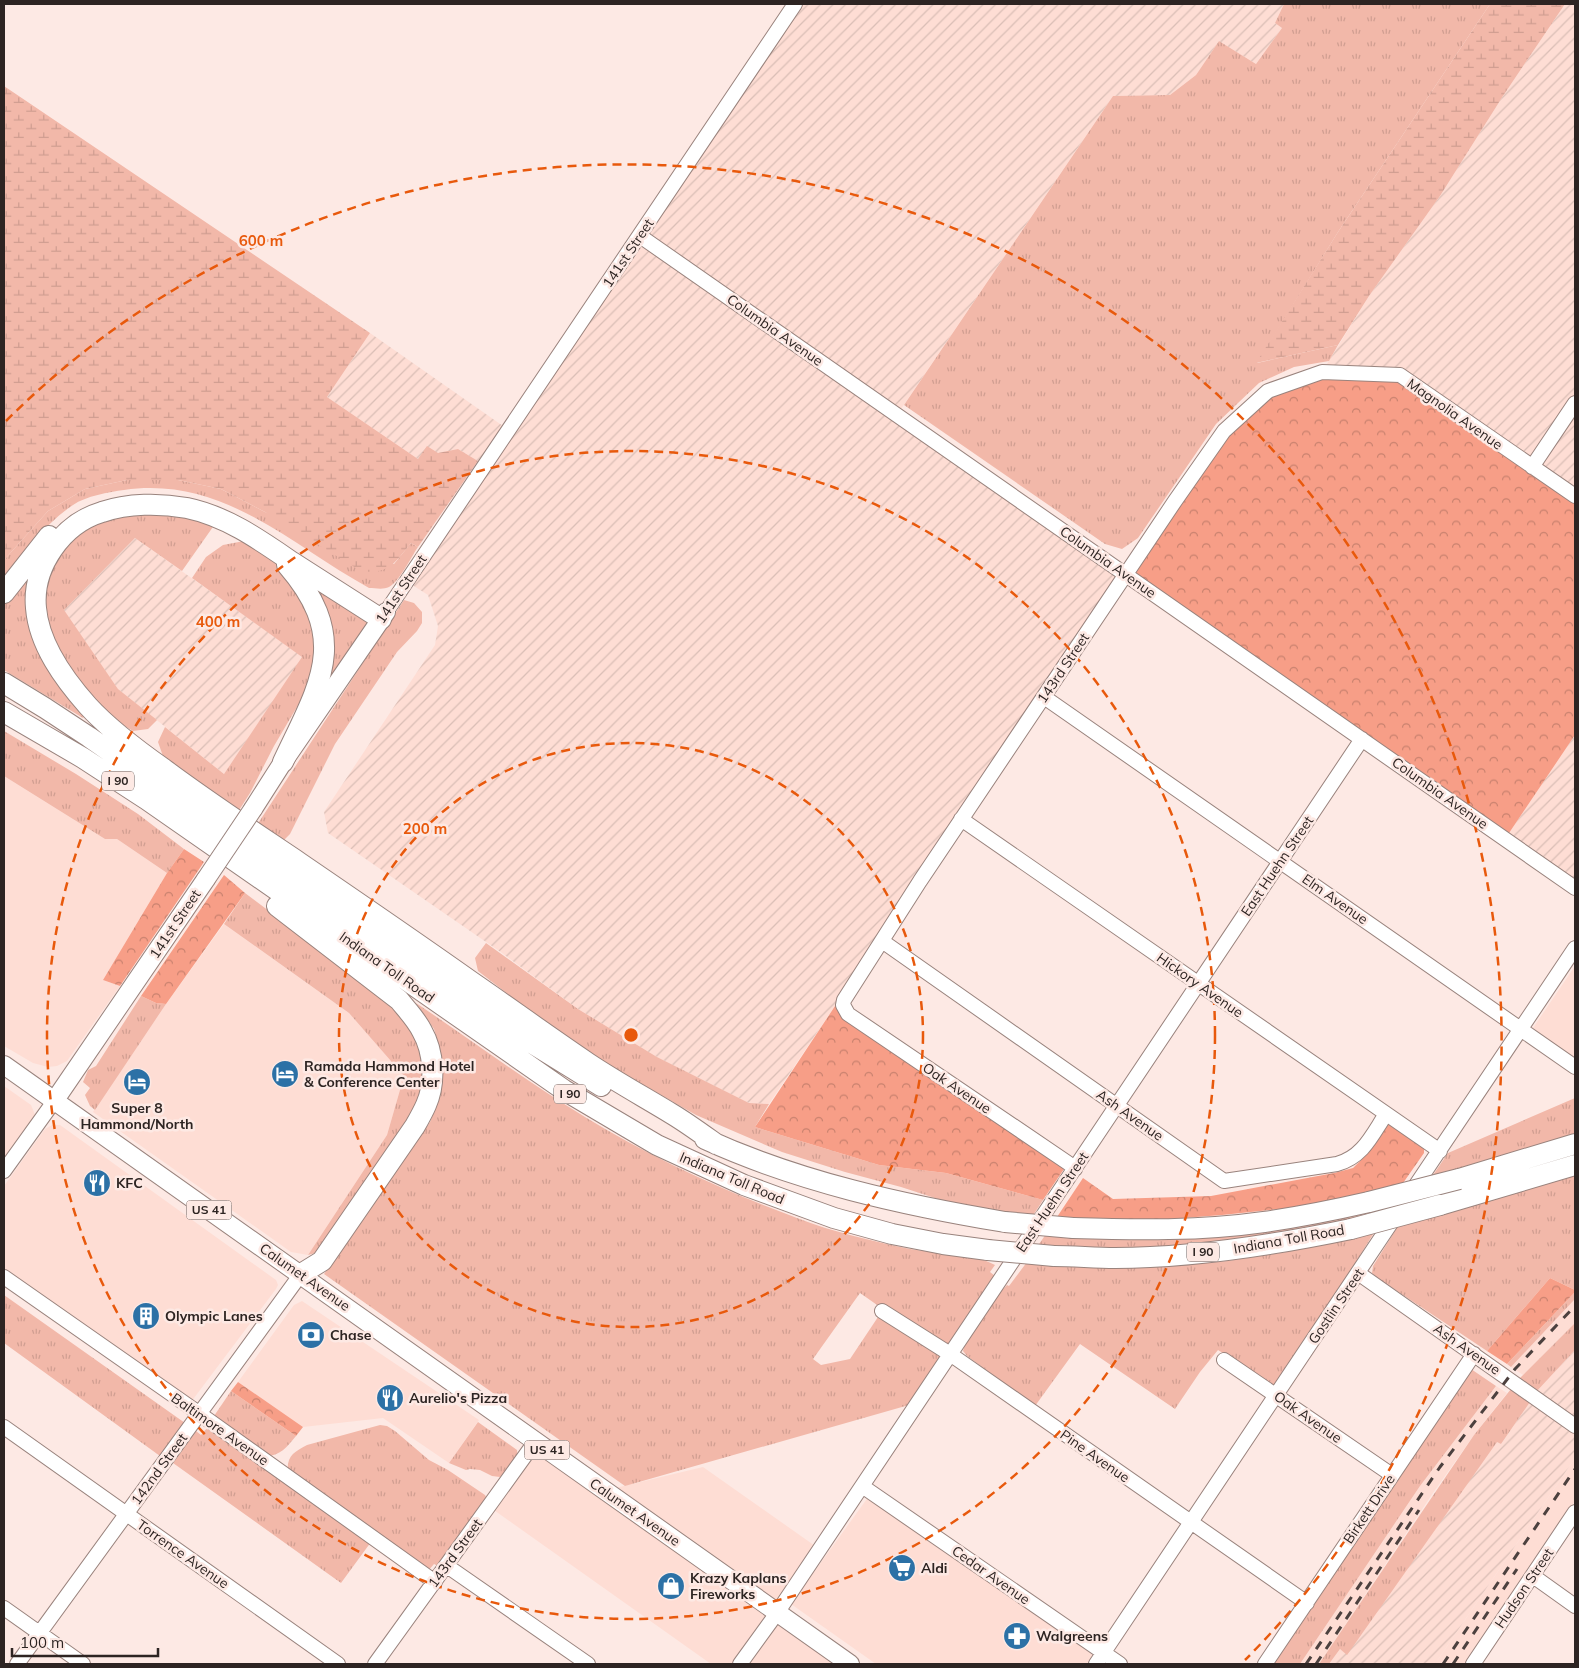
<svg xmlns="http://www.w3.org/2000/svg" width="1579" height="1668" font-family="Mulish,sans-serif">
	<defs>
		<pattern id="industrial-furrows" width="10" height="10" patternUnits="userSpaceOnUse" patternTransform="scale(1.25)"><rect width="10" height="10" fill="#feddd4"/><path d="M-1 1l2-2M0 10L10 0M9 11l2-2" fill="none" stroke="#dabeb6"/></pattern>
		<pattern id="grass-tufts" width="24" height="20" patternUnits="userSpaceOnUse" patternTransform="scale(1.25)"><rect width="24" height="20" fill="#f2b8a9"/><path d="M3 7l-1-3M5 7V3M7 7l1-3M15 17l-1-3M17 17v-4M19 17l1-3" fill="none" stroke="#d09e91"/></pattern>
		<pattern id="forest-crowns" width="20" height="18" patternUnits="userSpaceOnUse" patternTransform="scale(1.25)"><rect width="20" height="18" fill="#f79e87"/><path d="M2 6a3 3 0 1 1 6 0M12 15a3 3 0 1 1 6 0" fill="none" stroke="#c8816e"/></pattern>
		<pattern id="wetland-marsh" width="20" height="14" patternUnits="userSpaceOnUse" patternTransform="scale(1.25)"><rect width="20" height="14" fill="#f2b8a9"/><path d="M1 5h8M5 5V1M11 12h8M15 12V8" fill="none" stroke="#d09e91"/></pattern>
	</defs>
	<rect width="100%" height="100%" fill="#fde9e4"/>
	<!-- built -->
	<path fill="#feddd4" d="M4 776 105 839H117L167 873 103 980 120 986 67 1061 57 1066 48 1067 33 1063 4 1046Z
		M224 924 349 1013 404 1076 387 1135 308 1255 291 1252 93 1112 166 1004Z
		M1575 966V1060L1533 1028Z
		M4 1086 31 1105 36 1117 4 1162Z
		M52 1125H60L276 1280 278 1285 276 1289 191 1402 4 1272V1186L45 1129Z
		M1575 1299V1323L1523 1375 1511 1367Z
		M302 1301 479 1420 449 1463 383 1418 303 1427 238 1382 294 1305Z
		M1496 1386 1507 1393 1474 1435 1433 1493 1319 1664H1300L1420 1486Z
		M536 1446 846 1664H711L491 1508Z
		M1575 1458V1501L1466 1664H1435Z
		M703 1467 818 1548 777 1609 607 1490Z
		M869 1496 1093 1655 1087 1664H876L791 1604Z"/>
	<!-- industrial -->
	<path fill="url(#industrial-furrows)" d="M795 4H1284L1275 23 1282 28 1256 64 1219 41 1196 75 1170 95 1113 96 897 415 1125 574 769 1104 749 1103 657 1057 578 1009 502 953 328 833 324 812 435 645 438 626 428 595 406 581Z
		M1565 4H1575V496L1322 372 1369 296 1440 196 1503 96Z
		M370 333 503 426 478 461 458 449 418 459 327 397Z
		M135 538 303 657 224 774 118 689 63 610Z
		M1575 735V888L1505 839Z
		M1575 1350V1417L1537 1391Z
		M1530 1402 1575 1434V1458L1435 1664H1329L1340 1649 1347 1654 1497 1441 1501 1444Z"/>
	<!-- grass -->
	<path fill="url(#grass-tufts)" d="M1284 4H1490L1338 232 1257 363 1338 345 1329 361 1294 367 1259 383 1216 424 1138 538 1122 549 1105 544 904 405 1113 96 1170 95 1196 75 1219 41 1256 64 1282 28 1275 23Z
		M127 480H178L221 489 265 512 394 564 411 543 418 547C411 557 400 581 389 587 383 590 375 588 369 588 288 543 223 476 124 490 109 492 86 496 73 505 44 524 25 553 4 580V560L48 511 85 489Z
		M129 512H164L215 524 182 571 135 538 64 610 118 689 157 720 148 729 133 731 111 718 71 672 50 633 45 596 54 561 72 537 98 521Z
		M244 541 276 563 295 586 318 638 315 668 304 695 274 746 250 793 236 815 164 759 158 742 165 727 224 774 302 657 192 578 206 557 223 545Z
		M312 579 367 619 366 628 336 671 325 684Z
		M24 581 30 585 87 713 83 718 4 670V603Z
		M404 600 414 603 422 612V623L417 631 397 652 335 744 290 834 284 840H276L255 828Z
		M4 731 76 774 138 814 184 849 167 873 117 839H105L4 776Z
		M245 893 349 971 401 1014 416 1037 424 1058V1082L416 1105 401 1132 319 1252 308 1255 387 1135 404 1076 349 1013 224 924Z
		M486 943 578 1009 657 1057 749 1103 769 1104 755 1127 879 1165 946 1173 1043 1200 1032 1217 941 1200 901 1187 845 1172 782 1152 696 1115 575 1046 478 971 475 958Z
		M141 996 156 1003 166 1004 95 1110 90 1106 85 1095 90 1088 83 1082 88 1070 96 1066Z
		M416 1003C473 1041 527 1082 585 1117 652 1158 724 1191 797 1218 833 1232 872 1241 910 1249 937 1254 971 1252 995 1265L990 1272 995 1276 947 1354 860 1293 813 1359 821 1365 850 1359 880 1314 937 1353 941 1359 909 1405 625 1486 324 1274 430 1122 440 1097 443 1074 440 1049 434 1029Z
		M1575 1098V1135L1431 1178 1448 1153Z
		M1575 1175V1290L1550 1278 1487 1351 1376 1277 1372 1273 1373 1266 1400 1223Z
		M1393 1205 1389 1211 1358 1218 1235 1242 1149 1249 1037 1247 1046 1234Z
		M1375 1231 1343 1283 1274 1386 1218 1350 1200 1372 1175 1409 1080 1344 1035 1406 967 1356 963 1351C970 1327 989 1303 1007 1285L1009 1286 1027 1262 1170 1266 1227 1261 1286 1252Z
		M1575 1292V1299L1511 1367 1507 1364Z
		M4 1295 185 1423 160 1456 4 1343Z
		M1575 1323V1350L1537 1391 1519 1379Z
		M1471 1369 1496 1386 1420 1486 1300 1664H1272Z
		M1511 1389 1530 1402 1501 1444 1497 1442 1347 1655 1340 1649 1329 1664H1319L1474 1435Z
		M231 1391 296 1436C287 1447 280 1456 266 1456L215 1420 214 1416Z
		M478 1422 517 1450C519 1460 510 1468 505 1475H502L500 1477 492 1476 480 1470 470 1469 466 1470 449 1463Z
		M380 1425 387 1426 395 1431 429 1460 448 1470 485 1495 488 1501 440 1567 434 1564 428 1571 288 1473C286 1456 294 1452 307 1445Z
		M207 1428 371 1542 341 1583 173 1463 196 1431 201 1435Z"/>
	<!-- forest -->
	<path fill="url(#forest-crowns)" d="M1322 372 1400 375 1575 496V735L1505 839 1125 574 1224 431 1268 391Z
		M184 849 204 862 120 986 103 980 167 873Z
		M224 875 245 893 166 1004 156 1003 141 996Z
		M839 1000 1068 1163 1043 1200 946 1173 879 1165 755 1127Z
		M1388 1124 1424 1148V1153L1401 1186 1290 1208 1222 1215 1157 1220H1055L1083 1178 1113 1199 1211 1196 1334 1173 1353 1168 1368 1153Z
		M1550 1278 1575 1290V1292L1507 1364 1487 1351Z
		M238 1382 303 1427 296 1436 231 1391Z"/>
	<!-- wetland -->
	<path fill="url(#wetland-marsh)" d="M1490 4H1565L1503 96 1440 196 1369 296 1338 345 1256 363 1338 232Z
		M4 86 370 333 327 397 418 459 427 446 438 453 458 449 478 461 418 547 411 543C395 563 388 575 361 571L265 512 221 489 178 480H127L85 489 48 511 4 560Z"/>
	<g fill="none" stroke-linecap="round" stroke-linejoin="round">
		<!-- minor casing -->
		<g stroke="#99837d" stroke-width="16">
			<path id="minor" d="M640 236 1575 888
				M1532 467 1575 403
				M386 612 795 4
				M1044 697 1575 1067
				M961 819 1440 1151
				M882 941 1224 1181 1337 1164C1363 1157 1372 1135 1386 1114
				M1075 1169 1068 1163 848 1014 843 1005 844 1000 920 881 1175 501 1224 431 1268 391 1322 372 1400 375 1575 496
				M4 1171 55 1100
				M1410 1194 1575 948
				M1358 1273 1575 1426
				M4 1277 200 1414 435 1582
				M882 1311 950 1354 1307 1603
				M1224 1360 1392 1475
				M4 1427 338 1664
				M862 1486 1120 1664
				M447 1566 588 1664
				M1533 1576 1575 1606
				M4 1608 83 1664
				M17 1664 301 1274
				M375 1664 535 1442
				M740 1664 777 1613 1362 739
				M1096 1664 1397 1214
				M1265 1664 1474 1354
				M1473 1664 1575 1512"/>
		</g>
		<!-- major casing -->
		<g stroke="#99837d" stroke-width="20">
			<path id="major" d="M253 809 283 762 386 612
				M4 1065 850 1664
				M55 1100 206 879"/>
		</g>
		<!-- highway casing -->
		<g stroke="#99837d" stroke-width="22">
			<path id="highway" d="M4 593 49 536
				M381 619C351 600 322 581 292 562 260 540 226 516 187 508 160 503 128 503 102 512 62 524 32 567 36 608 39 645 64 679 88 706 110 730 137 750 164 769 208 802 254 832 300 863 360 904 420 945 479 987 515 1012 551 1038 588 1063 615 1081 644 1097 672 1114 687 1123 702 1134 716 1144
				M4 683 45 708 89 737 491 1018 601 1086
				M4 712 83 758 146 799 564 1090 657 1145 744 1185 834 1218 892 1234 943 1244 988 1250
				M283 762C319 685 352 640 287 565
				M277 906 399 1000C407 1010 416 1019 422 1031 434 1052 436 1083 426 1105 423 1112 419 1119 415 1126L322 1261 301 1274
				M705 1139C799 1182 903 1205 1005 1222
				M1459 1179 1575 1144
				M1440 1205 1575 1165
				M1073 1228C1136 1230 1201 1231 1264 1222 1299 1217 1334 1210 1369 1202
				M1054 1256C1074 1256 1095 1258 1115 1258 1194 1258 1274 1245 1351 1229"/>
		</g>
		<!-- minor -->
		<use href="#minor" stroke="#fff" stroke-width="14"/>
		<!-- major -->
		<use href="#major" stroke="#fff" stroke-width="18"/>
		<!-- highway -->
		<use href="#highway" stroke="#fff" stroke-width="20"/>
		<!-- rail -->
		<path stroke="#4c413f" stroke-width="3" stroke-dasharray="9 9" stroke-linecap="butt" d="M1306 1664 1440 1467 1515 1369 1575 1306
			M1316 1664 1419 1510
			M1443 1664 1575 1469
			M1453 1664 1517 1569"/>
		<!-- major-bridge casing -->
		<g stroke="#99837d" stroke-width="20" stroke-linecap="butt">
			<path id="major-bridge" d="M206 879 253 809"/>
		</g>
		<!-- highway-bridge casing -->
		<g stroke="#99837d" stroke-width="22" stroke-linecap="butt">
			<path id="highway-bridge" d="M1369 1202 1459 1179
				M1005 1222 1073 1228
				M1351 1229 1440 1205
				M988 1250 1054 1256"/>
		</g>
		<!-- major-bridge -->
		<use href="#major-bridge" stroke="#fff" stroke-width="18"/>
		<!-- highway-bridge -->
		<use href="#highway-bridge" stroke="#fff" stroke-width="20"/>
	</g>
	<!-- distance rings -->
	<g fill="none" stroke="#e8590c" stroke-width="2.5" stroke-dasharray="9 6">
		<circle cx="631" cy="1035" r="292"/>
		<circle cx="631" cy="1035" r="584"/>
		<path d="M6 421A876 876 0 1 1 1245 1660"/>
	</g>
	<!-- icons -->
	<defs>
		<g id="hotel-disc" transform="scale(1.4375)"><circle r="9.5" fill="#2c71a6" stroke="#fde9e4"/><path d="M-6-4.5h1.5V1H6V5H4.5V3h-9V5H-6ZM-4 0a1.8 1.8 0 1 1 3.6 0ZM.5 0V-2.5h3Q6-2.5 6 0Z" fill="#fff"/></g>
		<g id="restaurant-disc" transform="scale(1.4375)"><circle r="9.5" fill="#2c71a6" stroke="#fde9e4"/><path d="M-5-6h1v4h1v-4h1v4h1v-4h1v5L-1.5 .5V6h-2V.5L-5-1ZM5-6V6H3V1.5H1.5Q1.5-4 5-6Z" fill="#fff"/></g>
		<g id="building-disc" transform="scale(1.4375)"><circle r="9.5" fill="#2c71a6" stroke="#fde9e4"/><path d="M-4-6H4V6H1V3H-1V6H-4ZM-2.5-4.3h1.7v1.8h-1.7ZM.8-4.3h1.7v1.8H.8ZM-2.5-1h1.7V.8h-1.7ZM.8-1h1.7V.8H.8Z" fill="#fff"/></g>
		<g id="bank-disc" transform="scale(1.4375)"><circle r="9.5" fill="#2c71a6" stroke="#fde9e4"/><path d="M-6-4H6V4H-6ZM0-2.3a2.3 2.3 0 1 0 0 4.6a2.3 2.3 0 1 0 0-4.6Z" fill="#fff"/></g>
		<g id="supermarket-disc" transform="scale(1.4375)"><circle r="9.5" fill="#2c71a6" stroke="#fde9e4"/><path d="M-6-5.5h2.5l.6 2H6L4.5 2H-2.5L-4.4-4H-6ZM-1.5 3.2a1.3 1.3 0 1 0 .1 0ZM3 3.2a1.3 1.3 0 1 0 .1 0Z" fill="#fff"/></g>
		<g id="shop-disc" transform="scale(1.4375)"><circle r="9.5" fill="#2c71a6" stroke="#fde9e4"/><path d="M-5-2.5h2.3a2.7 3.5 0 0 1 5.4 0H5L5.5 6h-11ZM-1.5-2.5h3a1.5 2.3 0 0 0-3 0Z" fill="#fff"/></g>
		<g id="pharmacy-disc" transform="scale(1.4375)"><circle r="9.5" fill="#2c71a6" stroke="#fde9e4"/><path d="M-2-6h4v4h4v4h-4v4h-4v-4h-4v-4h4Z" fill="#fff"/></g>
	</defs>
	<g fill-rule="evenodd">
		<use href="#hotel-disc" x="285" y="1074"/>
		<use href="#hotel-disc" x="137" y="1082"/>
		<use href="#restaurant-disc" x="97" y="1183"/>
		<use href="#building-disc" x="146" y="1316"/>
		<use href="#bank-disc" x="311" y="1335"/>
		<use href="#restaurant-disc" x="390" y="1398"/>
		<use href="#supermarket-disc" x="902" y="1568"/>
		<use href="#shop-disc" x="671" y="1586"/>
		<use href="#pharmacy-disc" x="1017" y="1636"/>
	</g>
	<g text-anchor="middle" stroke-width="5" stroke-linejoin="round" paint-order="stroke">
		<!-- shield labels -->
		<g fill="#fde9e4" stroke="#6b5f5c" stroke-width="1">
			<rect x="102" y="771.5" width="32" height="19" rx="4"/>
			<rect x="554" y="1084.5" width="32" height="19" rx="4"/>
			<rect x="186.5" y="1200.5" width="45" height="19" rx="4"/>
			<rect x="1187" y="1242.5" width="32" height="19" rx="4"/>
			<rect x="524.5" y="1440.5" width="45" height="19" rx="4"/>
		</g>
		<g font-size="12" font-weight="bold" fill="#2d2422">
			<text x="118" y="785">I 90</text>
			<text x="570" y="1098">I 90</text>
			<text x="209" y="1214">US 41</text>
			<text x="1203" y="1256">I 90</text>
			<text x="547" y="1454">US 41</text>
		</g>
		<!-- street labels -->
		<g font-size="14" fill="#2d2422" stroke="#fde9e4">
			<text transform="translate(628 253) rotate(-56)" y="5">141st Street</text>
			<text transform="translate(775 330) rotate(35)" y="5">Columbia Avenue</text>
			<text transform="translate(1455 414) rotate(35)" y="5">Magnolia Avenue</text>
			<text transform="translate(1108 562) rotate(35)" y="5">Columbia Avenue</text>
			<text transform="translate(401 589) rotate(-56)" y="5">141st Street</text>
			<text transform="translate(1063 668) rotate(-56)" y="5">143rd Street</text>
			<text transform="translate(1440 793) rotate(35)" y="5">Columbia Avenue</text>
			<text transform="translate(1277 866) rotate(-56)" y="5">East Huehn Street</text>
			<text transform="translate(1335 899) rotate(35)" y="5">Elm Avenue</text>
			<text transform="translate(175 924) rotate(-56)" y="5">141st Street</text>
			<text transform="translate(387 967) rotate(35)" y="5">Indiana Toll Road</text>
			<text transform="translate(1200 985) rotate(35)" y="5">Hickory Avenue</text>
			<text transform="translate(957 1088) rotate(34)" y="5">Oak Avenue</text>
			<text transform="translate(1130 1115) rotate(35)" y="5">Ash Avenue</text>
			<text transform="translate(732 1178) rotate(23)" y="5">Indiana Toll Road</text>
			<text transform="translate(1052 1202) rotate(-56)" y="5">East Huehn Street</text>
			<text transform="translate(1289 1239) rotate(-10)" y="5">Indiana Toll Road</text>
			<text transform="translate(305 1277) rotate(35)" y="5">Calumet Avenue</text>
			<text transform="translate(1336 1306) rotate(-56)" y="5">Gostlin Street</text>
			<text transform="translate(1467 1349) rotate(35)" y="5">Ash Avenue</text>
			<text transform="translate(1308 1417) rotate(35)" y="5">Oak Avenue</text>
			<text transform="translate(220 1429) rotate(35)" y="5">Baltimore Avenue</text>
			<text transform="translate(1095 1456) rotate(35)" y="5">Pine Avenue</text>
			<text transform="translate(159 1469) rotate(-54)" y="5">142nd Street</text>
			<text transform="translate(1369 1509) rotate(-56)" y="5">Birkett Drive</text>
			<text transform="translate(635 1512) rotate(35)" y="5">Calumet Avenue</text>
			<text transform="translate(455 1553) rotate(-54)" y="5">143rd Street</text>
			<text transform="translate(183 1554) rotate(35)" y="5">Torrence Avenue</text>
			<text transform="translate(991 1575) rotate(35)" y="5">Cedar Avenue</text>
			<text transform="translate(1524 1588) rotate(-56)" y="5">Hudson Street</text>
		</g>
		<!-- poi labels -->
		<g font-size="14" font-weight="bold" fill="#2d2422" stroke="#fde9e4" text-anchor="start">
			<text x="304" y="1071">Ramada Hammond Hotel<tspan x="304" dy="16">&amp; Conference Center</tspan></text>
			<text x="137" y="1113" text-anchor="middle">Super 8<tspan x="137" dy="16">Hammond/North</tspan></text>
			<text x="116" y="1188">KFC</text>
			<text x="165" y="1321">Olympic Lanes</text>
			<text x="330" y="1340">Chase</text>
			<text x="409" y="1403">Aurelio's Pizza</text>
			<text x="921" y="1573">Aldi</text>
			<text x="690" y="1583">Krazy Kaplans<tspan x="690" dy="16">Fireworks</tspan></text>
			<text x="1036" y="1641">Walgreens</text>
		</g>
	</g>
	<circle cx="631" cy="1035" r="8" fill="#e8590c" stroke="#fde9e4" stroke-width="2.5"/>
	<g font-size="15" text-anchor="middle" font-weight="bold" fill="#e8590c" stroke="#fde9e4" stroke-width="5" stroke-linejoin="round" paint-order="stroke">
		<text x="261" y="246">600 m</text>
		<text x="218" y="627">400 m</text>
		<text x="425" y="834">200 m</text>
	</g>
	<!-- border -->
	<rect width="1579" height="1668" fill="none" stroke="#2d2422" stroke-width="10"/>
	<!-- scale -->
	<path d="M12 1648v8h146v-8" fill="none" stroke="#2d2422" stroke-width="2.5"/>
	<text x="20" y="1648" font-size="15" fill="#2d2422" stroke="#fde9e4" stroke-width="4" paint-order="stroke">100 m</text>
</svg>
